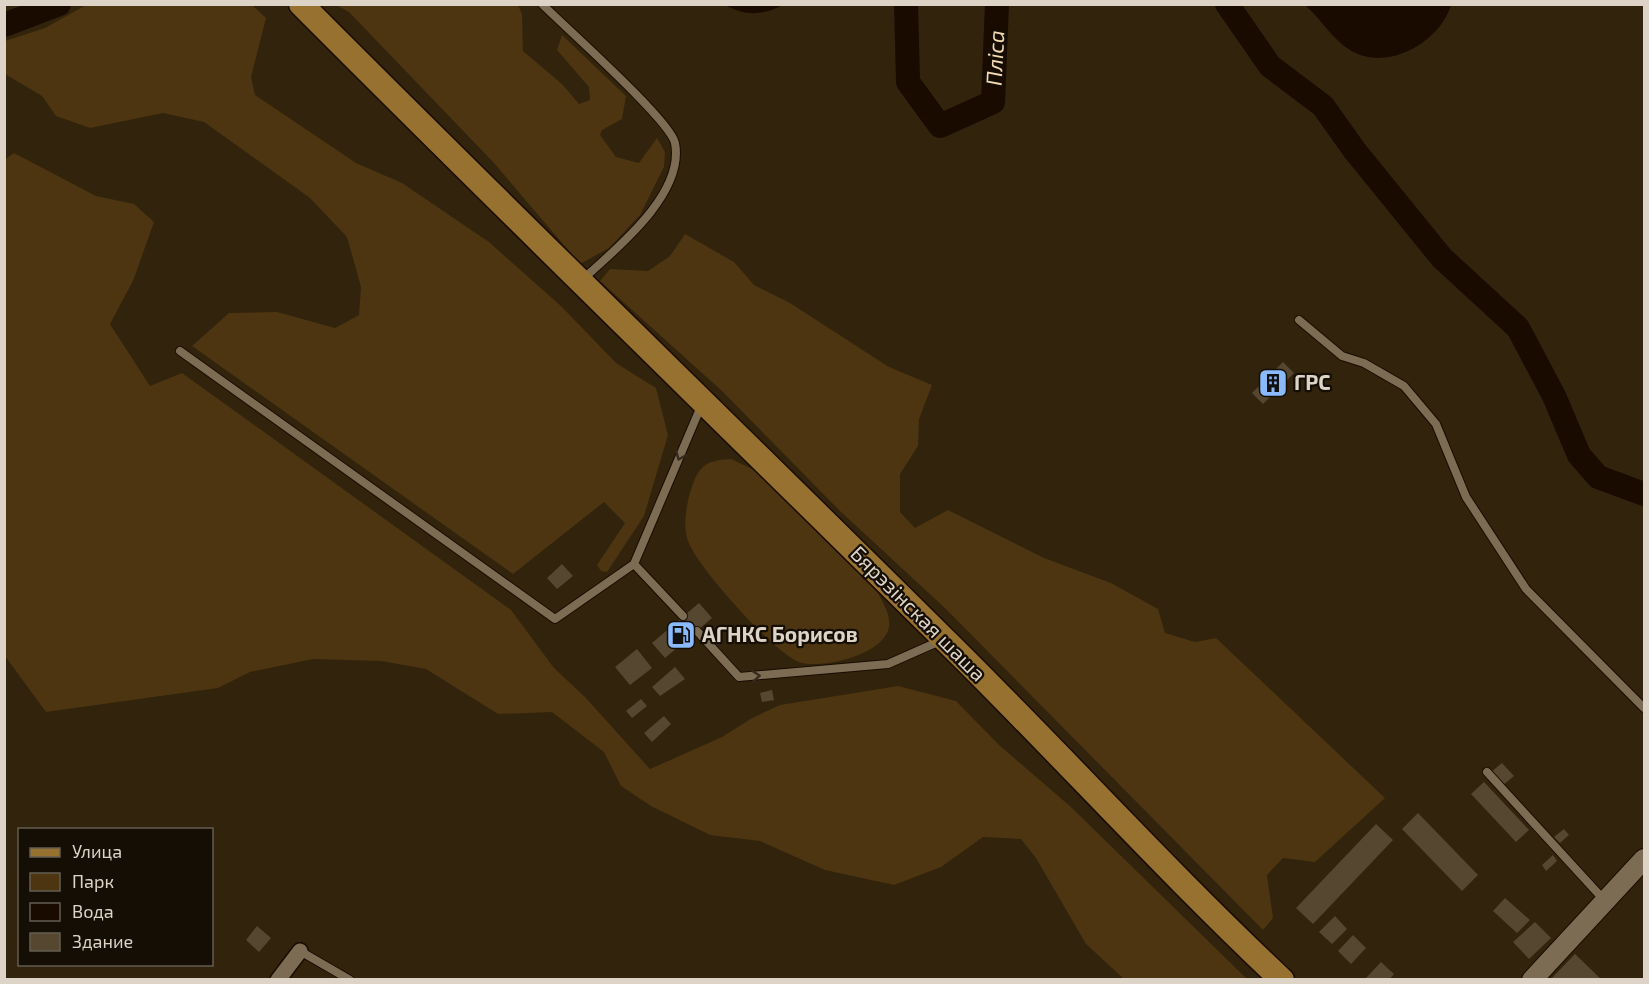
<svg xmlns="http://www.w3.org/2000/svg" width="1649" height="984" font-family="'Exo 2',sans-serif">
	<rect width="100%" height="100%" fill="#32230d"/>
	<!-- green -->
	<path fill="#4c3510" d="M86 5H252L266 18 251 77 255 95 356 163 402 183 489 242 561 306 616 363 656 388 668 435 644 516 607 572 601 571 597 565 625 523 604 502 513 574 192 346 229 313 277 312 335 328 359 315 361 287 347 237 310 198 204 122 163 113 90 128 56 116 42 96 5 74V41L45 28Z
		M336 5H518L522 14 523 51 562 84 579 104 590 100 589 87 557 50 562 35 626 96 622 119 602 130 600 135 616 157 639 163 657 138 665 152 664 167 640 215 609 248 580 264 494 163 349 12Z
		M14 153 96 196 134 204 154 222 133 281 110 324 150 386 182 373 511 610 554 668 585 697 650 769 722 737 752 718 780 705 898 686 956 701 999 745 1071 807 1247 979H1124L1086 944 1036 858 1021 839 983 837 941 867 894 885 825 870 760 841 710 835 651 806 621 786 604 752 552 712 498 714 426 669 381 661 313 659 250 672 218 688 46 712 5 656 4 160Z
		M685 234 734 262 754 285 790 303 889 367 932 385 919 419 918 446 900 474V512L915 528 948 510 1044 558 1111 583 1158 609 1165 633 1195 642 1216 638 1385 798 1315 862 1283 858 1267 875 1273 918 1263 930 946 609 840 511 722 391 600 281 610 269 648 271 670 256Z
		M731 459 752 469 768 482 878 593C883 603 891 615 889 627 884 655 825 668 802 663 778 658 696 566 688 541 683 527 686 510 689 496 697 469 702 460 731 459Z"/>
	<!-- water -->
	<path fill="#190b00" d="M725 5H783C761 16 746 16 725 5Z
		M1305 5 1451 4V5C1440 42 1387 73 1350 50 1333 40 1320 18 1305 5Z"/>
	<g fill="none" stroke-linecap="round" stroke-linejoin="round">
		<!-- river -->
		<path stroke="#190b00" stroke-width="24" d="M906 4 908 82 940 126 993 102 997 4
			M1227 4 1270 66 1323 106 1355 151 1442 258 1518 328 1554 396 1579 455 1598 477 1644 494
			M4 25 59 4"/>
	</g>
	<!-- building -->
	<path fill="#564730" d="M1283 362 1294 373 1263 404 1252 393Z
		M562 564 573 576 557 589 547 578Z
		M699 603 712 618 665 658 652 643Z
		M637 649 652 668 630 685 615 667Z
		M675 667 685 679 660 696 652 687Z
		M772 690 774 700 762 702 760 693Z
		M641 699 647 706 632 718 626 711Z
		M664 716 671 724 652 742 644 733Z
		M1502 763 1514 776 1502 786 1490 773Z
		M1484 782 1529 830 1516 842 1471 794Z
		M1418 813 1478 875 1462 891 1402 829Z
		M1376 824 1393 840 1313 924 1296 908Z
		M1564 829 1569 835 1560 843 1554 837Z
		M1553 855 1557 861 1546 871 1542 865Z
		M1505 898 1530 920 1517 933 1493 911Z
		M1335 916 1347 929 1332 944 1319 932Z
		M1535 922 1551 938 1529 959 1513 942Z
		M257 926 271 938 259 952 246 940Z
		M1353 935 1366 948 1351 964 1338 951Z
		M1575 954 1602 980H1550Z
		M1381 962 1394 974 1389 980H1368L1366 978Z"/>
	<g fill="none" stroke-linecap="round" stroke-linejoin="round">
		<!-- service casing -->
		<g stroke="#190c00" stroke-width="10">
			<path id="service" d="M542 4C565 27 670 120 675 143 685 194 616 249 583 279
				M1299 320 1342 356 1364 363 1404 386 1436 424 1466 497 1526 589 1644 708
				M180 351 555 619 634 564
				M683 616 634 564 702 404
				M697 631 739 677 888 664 940 641
				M1487 772 1605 901
				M300 951 350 980"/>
		</g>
		<!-- minor casing -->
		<g stroke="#190c00" stroke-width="18">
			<path id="minor" d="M278 980 300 951"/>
		</g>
		<!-- tertiary casing -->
		<g stroke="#190c00" stroke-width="22">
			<path id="tertiary" d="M1532 980 1644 859"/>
		</g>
		<!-- primary casing -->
		<g stroke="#190c00" stroke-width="27">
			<path id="primary" d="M301 4C514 218 730 427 944 639 1058 751 1165 870 1282 980"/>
		</g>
		<!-- service -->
		<use href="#service" stroke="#7d6c54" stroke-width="8"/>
		<!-- minor -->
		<use href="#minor" stroke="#7d6c54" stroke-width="15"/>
		<!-- tertiary -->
		<use href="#tertiary" stroke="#7d6c54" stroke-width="20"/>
		<!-- primary -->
		<use href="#primary" stroke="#977130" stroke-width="24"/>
	</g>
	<!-- one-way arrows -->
	<defs><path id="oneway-chevron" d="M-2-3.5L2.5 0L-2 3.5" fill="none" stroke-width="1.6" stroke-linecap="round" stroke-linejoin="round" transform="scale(1.5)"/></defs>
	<g stroke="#342a1d">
		<use href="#oneway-chevron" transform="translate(680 456) rotate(113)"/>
		<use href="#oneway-chevron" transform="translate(756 676) rotate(-5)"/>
	</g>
	<!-- icons -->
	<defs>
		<g id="building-square" transform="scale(1.5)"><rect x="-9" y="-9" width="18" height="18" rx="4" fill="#8abafc" stroke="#140e05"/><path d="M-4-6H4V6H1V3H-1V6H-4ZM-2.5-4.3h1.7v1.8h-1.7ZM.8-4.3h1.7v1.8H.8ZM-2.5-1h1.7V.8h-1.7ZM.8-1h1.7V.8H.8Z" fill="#111"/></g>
		<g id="fuel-square" transform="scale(1.5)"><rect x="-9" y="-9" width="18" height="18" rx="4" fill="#8abafc" stroke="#140e05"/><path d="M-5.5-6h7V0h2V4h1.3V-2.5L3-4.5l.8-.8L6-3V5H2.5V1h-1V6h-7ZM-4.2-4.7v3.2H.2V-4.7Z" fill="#111"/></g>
	</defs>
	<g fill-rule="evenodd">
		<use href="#building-square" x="1273" y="383"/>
		<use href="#fuel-square" x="681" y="635"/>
	</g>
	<g text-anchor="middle" stroke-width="4.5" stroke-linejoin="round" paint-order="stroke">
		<!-- poi labels -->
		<g font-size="21" font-weight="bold" fill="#ddd3c6" stroke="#140e05" text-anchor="start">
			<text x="1294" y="390">ГРС</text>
			<text x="702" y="642">АГНКС Борисов</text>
		</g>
		<!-- street labels -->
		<g font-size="21" fill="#ddd3c6" stroke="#140e05">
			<text transform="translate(918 614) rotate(45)" y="7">Бярэзінская шаша</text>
		</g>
		<!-- water labels -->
		<g font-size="22" font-style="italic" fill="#f5dab4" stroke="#140e05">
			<text transform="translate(995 58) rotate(-87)" y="8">Пліса</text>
		</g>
	</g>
	<!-- border -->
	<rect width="1649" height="984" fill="none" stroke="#ddd3c6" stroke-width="12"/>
	<!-- legend -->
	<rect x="18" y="828" width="195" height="138" fill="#140e05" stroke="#645d52" stroke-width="1.5"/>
	<rect x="30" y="848" width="30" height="9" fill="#977130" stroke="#645d52" stroke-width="1.5"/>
	<text x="72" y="858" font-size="18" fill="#ddd3c6">Улица</text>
	<rect x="30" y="873" width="30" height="18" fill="#4c3510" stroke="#645d52" stroke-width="1.5"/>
	<text x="72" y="888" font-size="18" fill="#ddd3c6">Парк</text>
	<rect x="30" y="903" width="30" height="18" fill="#190b00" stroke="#645d52" stroke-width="1.5"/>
	<text x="72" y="918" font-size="18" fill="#ddd3c6">Вода</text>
	<rect x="30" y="933" width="30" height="18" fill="#564730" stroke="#645d52" stroke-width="1.5"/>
	<text x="72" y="948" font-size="18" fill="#ddd3c6">Здание</text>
</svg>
